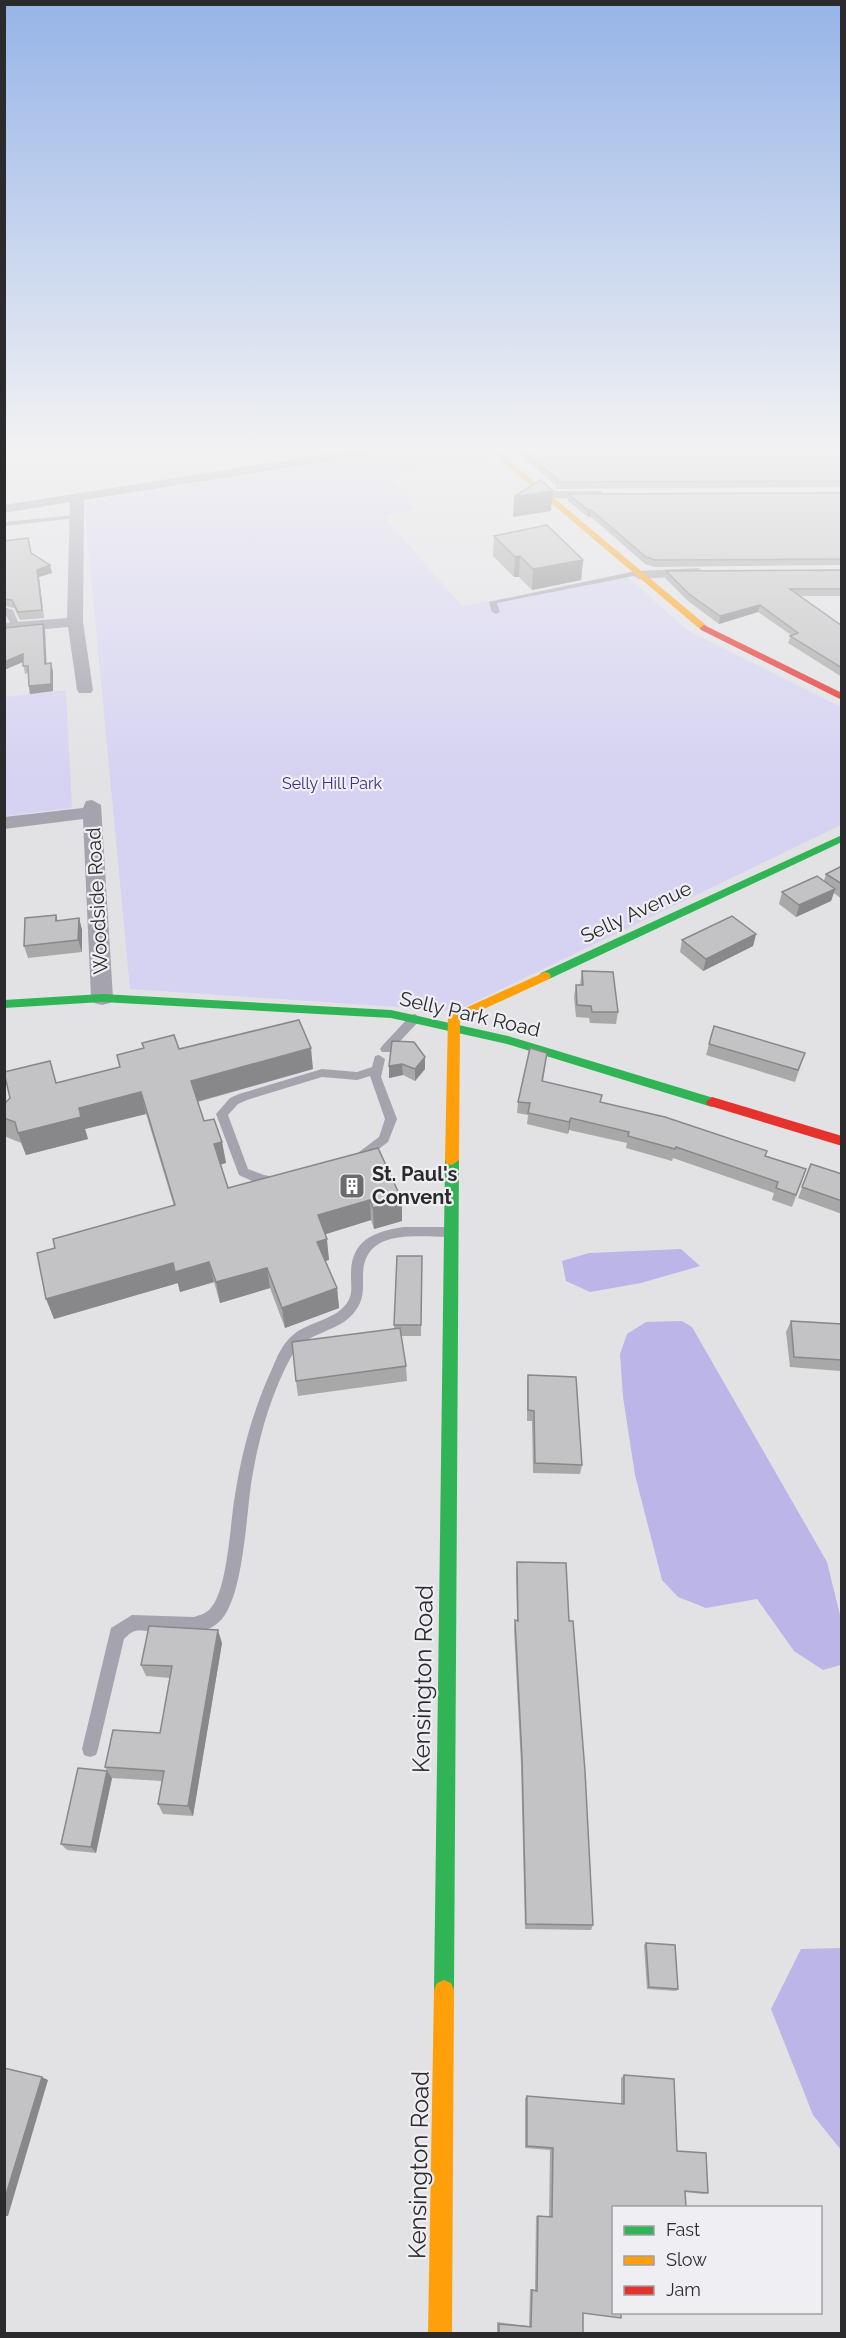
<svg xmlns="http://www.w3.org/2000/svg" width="846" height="2338" font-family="Raleway,sans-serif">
	<rect width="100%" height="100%" fill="#e2e2e5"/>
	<!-- green -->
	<path fill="#d6d3f2" d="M417 447C441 447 469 443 488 460L389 476 416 509 383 516 462 606 627 576 687 630 841 707V825L456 1011 130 989 84 502Z
		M66 690 72 808 5 816 4 697Z"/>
	<!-- water -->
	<path fill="#bcb5e8" d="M681 1249 700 1266 641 1283 590 1292 566 1281 562 1261 589 1253Z
		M682 1321 692 1327 827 1562 841 1619V1665L823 1670 794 1651 757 1599 706 1608 678 1597 662 1580 635 1475 623 1397 620 1354 627 1334 646 1322Z
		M841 1948H842L841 2150 813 2115 771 2009 801 1949Z"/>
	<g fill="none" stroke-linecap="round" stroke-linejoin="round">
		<!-- lane -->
		<path fill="#a4a3ae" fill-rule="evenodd" d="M75 515 78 517 77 518 4 526V522Z
			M636 571H639V575L497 603 500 612 496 614 492 612 489 602Z
			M4 607 13 610 20 626 19 628 12 626 4 612Z
			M415 1014 420 1018 419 1021 390 1052H382L380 1049 382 1046 411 1015Z
			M379 1055 385 1059 381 1077 397 1119 388 1142 363 1161H355L353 1158 355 1155 379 1137 385 1119 370 1076 357 1080 322 1077 247 1100 238 1104 228 1115 248 1169 264 1175 280 1178 282 1181 280 1184C266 1188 252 1181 239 1175L216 1114 230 1098 239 1094 322 1069 357 1072 372 1067 375 1056Z
			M403 1227H449L453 1228 455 1232 453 1236 449 1237C415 1237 363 1228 363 1276 363 1289 364 1299 356 1310 340 1334 305 1330 291 1357 271 1394 259 1436 252 1478 246 1514 244 1592 222 1619 205 1639 171 1632 149 1631 145 1631 139 1630 135 1631 131 1632 127 1636 124 1639L98 1749 96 1755 90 1757 84 1755 82 1749 111 1628 132 1615 194 1617C200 1615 205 1614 210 1609 228 1590 230 1523 235 1495 242 1451 253 1410 272 1369 277 1357 282 1344 293 1335 309 1321 334 1321 347 1303 353 1295 351 1285 351 1277 350 1241 372 1232 403 1227Z"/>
		<!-- street -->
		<path fill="#a4a3ae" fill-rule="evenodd" d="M372 447H399L393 451 84 500 83 622 93 690 91 693H79L77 690 68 627 4 633V623L67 618 70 502 4 513V505Z
			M546 491H600L607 495 600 499 541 498 539 495Z
			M698 568 705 572 703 575 639 579 632 575 639 571Z
			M92 800 101 805 113 998 110 1003 102 1005 94 1003 91 998 83 819 4 829V817L83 808 86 801Z"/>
		<!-- fast -->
		<path fill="#30b455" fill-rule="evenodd" d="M842 835V842L549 979H541L539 976 541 973Z
			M102 994 391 1010 508 1036 717 1099 718 1102 712 1107 507 1044 391 1018 102 1002 4 1008V1000Z
			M452 1155 459 1160 454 1990 451 1997 444 2000 437 1997 434 1990 445 1160Z"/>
		<!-- slow -->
		<path fill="#ff9f0a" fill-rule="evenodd" d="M485 447H493L707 626V630H701Z
			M545 972 549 973 551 976 549 979 460 1020 459 1160 452 1165 447 1164 445 1160 448 1018 450 1015Z
			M444 1980 451 1983 454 1990 452 2334H428L434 1990 437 1983Z"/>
		<!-- jam -->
		<path fill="#e5322d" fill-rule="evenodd" d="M704 625 842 693V700L701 630 700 628Z
			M712 1097 842 1136V1146L707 1105 706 1102Z"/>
	</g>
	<!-- wall -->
	<path fill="#a8a8a9" d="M510 447H842V487L556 489V485Z
		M842 493V565L654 567 645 564 590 516 588 517 568 501V494Z
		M494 536 583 560 581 580 532 590 519 577H514L493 556Z
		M4 541 32 553 50 565 52 573 39 577 44 618 20 620 14 608 4 606Z
		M842 570V596H800L842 626V677L788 643 791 635 758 612 719 624 688 601 665 578 666 571Z
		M43 624 45 631 46 664 53 671V691L30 694 29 686 28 673 25 674 23 662 4 670V628Z
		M842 866V897L840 898 834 893 831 901 796 917 779 904 782 892 824 881 826 874Z
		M56 915 58 921 79 918 82 930V952L28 958 24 946Z
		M756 934 753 946 703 971 680 952 682 940Z
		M582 971 618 1012 616 1024 590 1023 589 1018 576 1017 574 997 576 985H580Z
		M709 1044 805 1053 795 1082 706 1055Z
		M179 1049 313 1069 198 1102 204 1121 222 1142 226 1163 220 1165 228 1188 402 1200V1221L374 1229 371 1220 325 1234 329 1260 325 1261 337 1288 339 1308 285 1328 270 1288 220 1303 214 1282 180 1292 178 1283 54 1319 55 1248 174 1206 146 1114 85 1129 88 1139 26 1155 21 1143 4 1136V1104L10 1098 6 1081H4V1072L57 1083 120 1067Z
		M547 1053 543 1081 601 1102 806 1169 792 1207 772 1200 774 1193 673 1158 672 1161 626 1148 627 1143 569 1130 568 1134 527 1124 528 1115 517 1113 518 1102Z
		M425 1057V1069L415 1081 403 1075 389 1078V1066Z
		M811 1164 842 1174V1214L798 1198Z
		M397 1256H422L421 1336H401L406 1366 407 1381 298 1396 296 1381 394 1328Z
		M791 1321 842 1324V1368L840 1371 790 1367 786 1332Z
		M528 1375 582 1465 580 1474 533 1473 532 1421H527V1385Z
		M517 1562 569 1621 593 1925 591 1930 525 1929 521 1765 514 1629 515 1620 517 1621 516 1572Z
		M222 1643 193 1816 163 1814 158 1804 162 1781 112 1778 96 1853 67 1850 61 1844 107 1771 105 1767 160 1733 170 1678 146 1676 141 1665Z
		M646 1943 678 1989 676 1991 647 1989 644 1945Z
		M624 2075 677 2151 708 2193 703 2194 685 2192 614 2208 583 2313V2334H497V2322L529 2326 530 2289 535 2290 536 2216 549 2217 550 2150 525 2148V2098L527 2096 621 2104V2078Z"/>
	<!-- shaded-wall -->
	<path fill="#88888a" d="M553 491 551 511 513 517 514 497Z
		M588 510H591L590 516 588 517Z
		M520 556 519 577H514L515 557Z
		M583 560 581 580 532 590 533 569Z
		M50 565 52 573 39 577 44 618 37 570Z
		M760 605 758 612 719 624 720 616Z
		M43 624 45 631 47 672 45 664Z
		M23 654 25 661 4 670V662Z
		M51 663 53 671V691L30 694 29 686Z
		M835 889 831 901 796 917 799 905Z
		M79 918 82 930V952L78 940Z
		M756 934 753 946 703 971 706 959Z
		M311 1048 313 1069 195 1102 191 1081Z
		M425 1057V1069L415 1081V1069Z
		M402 1064 403 1075 389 1078V1066Z
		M141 1092 146 1114 85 1129 88 1139 26 1155 18 1133 79 1108Z
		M571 1118 569 1130 568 1134 569 1122Z
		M222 1142 226 1163 218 1165 214 1144Z
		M370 1200 371 1220 320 1236 318 1215Z
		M402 1200V1221L374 1229 373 1208Z
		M327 1239 329 1260 319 1262 317 1242Z
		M209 1262 214 1282 180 1292 175 1272Z
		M173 1263 178 1283 54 1319 46 1299Z
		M267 1268 270 1288 220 1303 216 1282Z
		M337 1288 339 1308 285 1328 282 1308Z
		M218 1630 222 1643 193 1816 188 1806Z
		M107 1771 112 1778 96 1853 91 1847Z
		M42 2077 48 2080 8 2216H4V2201Z"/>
	<!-- building -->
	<path fill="#c3c3c5" stroke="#88888a" stroke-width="1.5" d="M518 447H563L566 449 573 447H842V481L556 482 559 480Z
		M540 480 553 491 514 497Z
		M842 493V559L655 560 646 557 591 510H588L568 494Z
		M547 525 583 560 533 569 520 556 515 557 494 536Z
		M28 538 31 553 50 565 37 570 42 610 18 612 12 600 4 599V541Z
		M842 570V589H790L842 626V668L790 636 798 633 760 605 720 616 689 594 666 571Z
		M43 624 45 664 51 663V684L29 686 28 666H23V654L4 662V628Z
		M842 866V884L826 874Z
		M817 876 835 889 799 905 782 892Z
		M56 915V921L79 918 78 940 24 946 25 918Z
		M732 916 756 934 706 959 682 940Z
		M582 971 613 972 618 1012H592L591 1006 577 1005 576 985H583Z
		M299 1020 311 1048 191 1081 204 1121 214 1119 222 1142 214 1144 228 1188 378 1148 402 1200 373 1208 370 1200 318 1215 327 1239 317 1242 337 1288 282 1308 267 1268 216 1282 209 1262 175 1272 173 1263 46 1299 37 1253 55 1248 53 1239 175 1205 141 1092 79 1108 81 1117 18 1133 15 1122 4 1118V1104L10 1098 4 1072 50 1061 56 1083 120 1067 117 1055 144 1048 142 1043 174 1035 179 1049Z
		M714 1026 805 1053 798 1070 709 1044Z
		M392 1041 414 1042 425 1057 415 1069 402 1064 389 1066Z
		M530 1048 547 1053 542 1081 602 1095 600 1102 665 1117 767 1151 765 1156 806 1169 796 1195 776 1188 778 1182 676 1147 675 1149 628 1136 629 1132 571 1118 569 1122 528 1113 530 1103 518 1102Z
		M811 1164 842 1174V1201L802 1187Z
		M397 1256H422L421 1325H394Z
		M791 1321 842 1324V1360L794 1357Z
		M400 1328 406 1366 296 1381 292 1342Z
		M528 1375 576 1377 582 1465 535 1463 534 1411 528 1410Z
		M517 1562 566 1563 569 1621H573L585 1771 593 1925 526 1924 522 1758 515 1620 518 1621Z
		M149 1626 218 1630 188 1806 158 1804 164 1771 105 1767 113 1730 160 1733 172 1666 141 1665Z
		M78 1768 107 1771 91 1847 61 1844Z
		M646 1943 675 1945 678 1989 649 1987Z
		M4 2068 42 2077 4 2201Z
		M624 2075 674 2079 677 2151 706 2153 708 2193 685 2191 686 2208H614V2313H621V2318L583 2313V2334H499V2324L531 2327 532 2290 537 2291 538 2216 552 2217 553 2148 527 2146V2096L624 2104Z"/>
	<!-- sky -->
	<linearGradient id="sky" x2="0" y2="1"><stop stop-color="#96b4e8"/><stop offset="0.58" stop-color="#f2f2f3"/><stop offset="1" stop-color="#f2f2f3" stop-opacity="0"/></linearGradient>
	<rect width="846" height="774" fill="url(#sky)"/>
	<!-- icons -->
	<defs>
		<g id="building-square" transform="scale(1.35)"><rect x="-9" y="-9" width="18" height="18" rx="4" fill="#6b6b6d" stroke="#eeeef3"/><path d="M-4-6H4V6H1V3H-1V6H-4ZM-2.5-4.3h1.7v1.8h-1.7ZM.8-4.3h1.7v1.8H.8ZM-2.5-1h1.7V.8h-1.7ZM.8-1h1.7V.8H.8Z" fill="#fff"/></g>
	</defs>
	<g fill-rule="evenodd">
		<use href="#building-square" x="352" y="1186"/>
	</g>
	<g text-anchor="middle" stroke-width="4.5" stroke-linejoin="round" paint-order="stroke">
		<!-- far-park labels -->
		<g font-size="16" fill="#432e82" stroke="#eeeef3">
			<text x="332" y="789">Selly Hill Park</text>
		</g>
		<!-- street labels -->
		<g font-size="20" fill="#2b2b2d" stroke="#eeeef3">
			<text transform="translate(97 901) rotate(-93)" y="7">Woodside Road</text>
			<text transform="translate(636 912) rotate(-25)" y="7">Selly Avenue</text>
			<text transform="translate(470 1014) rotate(13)" y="7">Selly Park Road</text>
		</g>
		<!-- poi labels -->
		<g font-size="20" font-weight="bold" fill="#2b2b2d" stroke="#eeeef3" text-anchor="start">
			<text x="372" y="1181">St. Paul's<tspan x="372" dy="23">Convent</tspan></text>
		</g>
		<!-- near-street labels -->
		<g font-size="24" fill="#2b2b2d" stroke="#eeeef3">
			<text transform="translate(423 1679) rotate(-89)" y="8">Kensington Road</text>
			<text transform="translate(419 2165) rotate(-89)" y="8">Kensington Road</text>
		</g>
	</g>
	<!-- border -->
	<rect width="846" height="2338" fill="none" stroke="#2b2b2d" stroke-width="12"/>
	<!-- legend -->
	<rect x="612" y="2206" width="210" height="108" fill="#eeeef3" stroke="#a0a0a4" stroke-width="1.5"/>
	<rect x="624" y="2226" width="30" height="9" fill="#30b455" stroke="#a0a0a4" stroke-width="1.5"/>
	<text x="666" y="2236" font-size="18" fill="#2b2b2d">Fast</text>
	<rect x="624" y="2256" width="30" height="9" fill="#ff9f0a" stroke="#a0a0a4" stroke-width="1.5"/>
	<text x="666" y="2266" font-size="18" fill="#2b2b2d">Slow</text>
	<rect x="624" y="2286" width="30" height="9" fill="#e5322d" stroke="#a0a0a4" stroke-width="1.5"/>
	<text x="666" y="2296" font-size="18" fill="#2b2b2d">Jam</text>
</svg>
